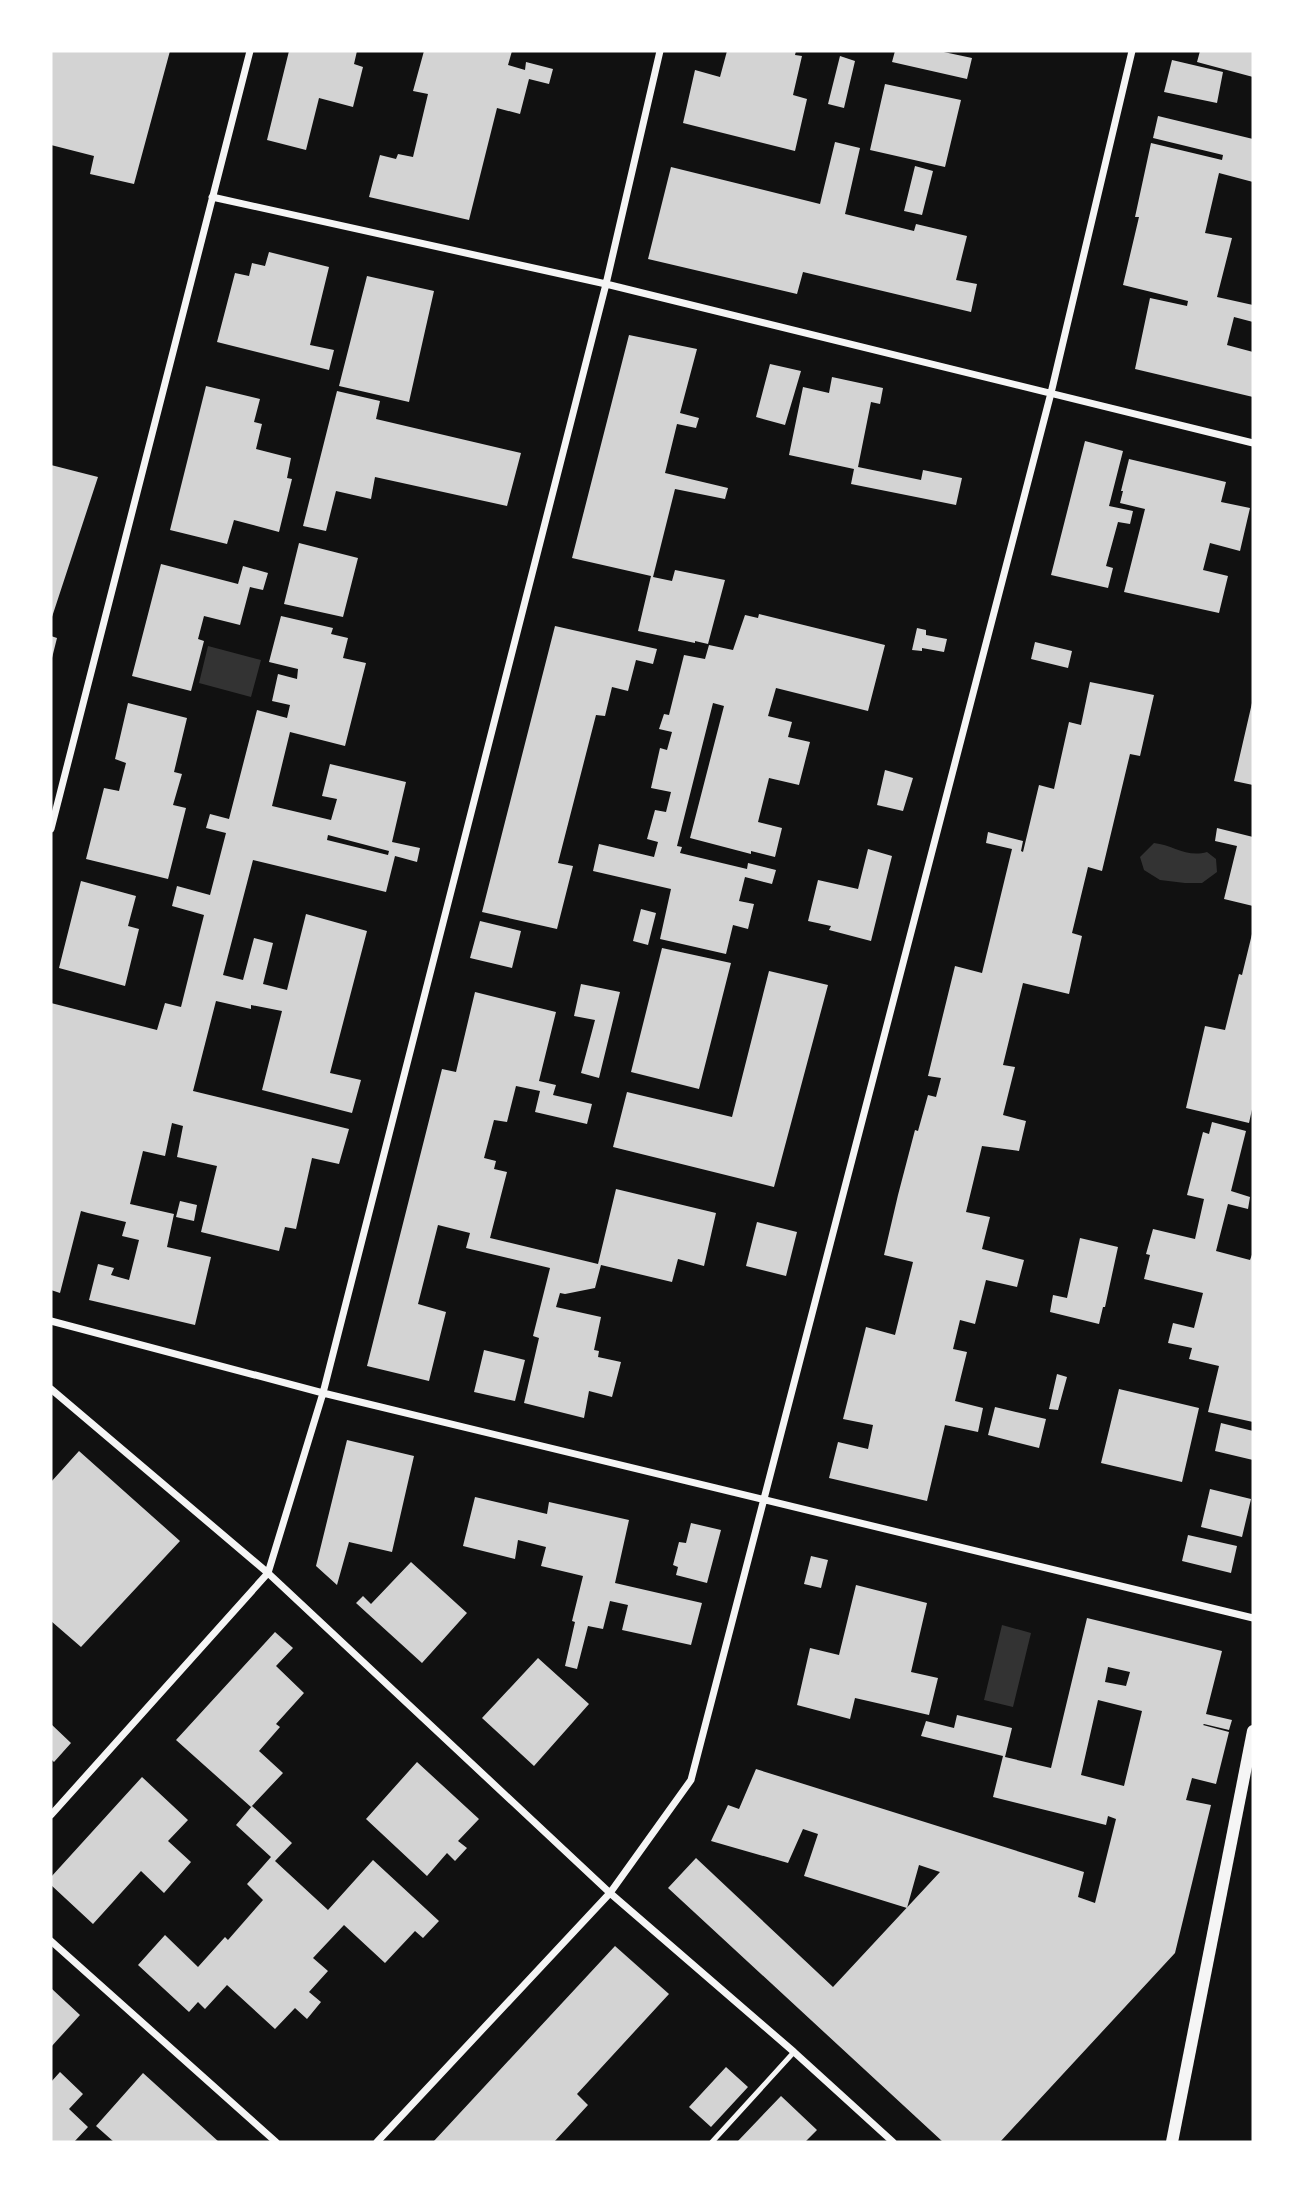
<svg xmlns="http://www.w3.org/2000/svg" width="1304" height="2193" font-family="'Titillium Web',sans-serif">
	<rect width="100%" height="100%" fill="#111"/>
	<!-- water -->
	<path fill="#333" d="M208 646 261 660 251 697 199 683Z
		M1154 843C1173 845 1187 858 1207 852L1216 859 1217 872 1202 883H1185L1160 880 1144 870 1140 857Z
		M1002 1625 1031 1633 1013 1707 984 1700Z"/>
	<!-- building -->
	<path fill="#d3d3d3" fill-rule="evenodd" d="M51 51H170L134 184 90 174 94 156 51 145Z
		M289 51H357L354 64 363 67 353 107 319 98 306 150 267 140Z
		M424 51H512L508 65 525 70 526 62 553 69 549 84 529 79 520 114 497 108 469 220 369 197 380 155 396 159 398 154 413 157 428 94 413 91Z
		M727 51H796L795 55 802 56 793 95 807 99 795 151 683 123 695 70 720 77Z
		M895 51H939L972 58 967 79 892 62Z
		M1200 51H1253V77L1197 62Z
		M840 56 855 61 844 108 828 104Z
		M1172 60 1223 72 1217 103 1164 92Z
		M885 84 961 100 945 167 870 150Z
		M1158 116 1253 139V182L1219 173 1205 233 1232 238 1217 297 1253 305V322L1234 317 1227 345 1253 352V397L1135 369 1150 298 1187 306 1188 301 1123 285 1139 217H1135L1151 143 1222 160 1223 155 1153 138Z
		M835 142 860 148 845 214 914 231 916 224 967 236 956 280 977 284 971 312 803 272 797 294 648 259 671 167 820 204Z
		M915 166 933 171 922 215 904 211Z
		M269 252 329 267 310 345 334 350 329 370 217 342 235 273 249 276 252 263 265 266Z
		M367 276 434 291 409 402 339 386Z
		M629 335 697 349 680 413 699 418 696 428 677 424 665 473 728 488 725 499 675 489 653 577 672 581 675 570 725 580 708 644 695 641V643L638 631 651 576 572 558Z
		M770 364 801 371 785 425 756 417Z
		M832 377 883 388 880 404 871 402 858 467 921 480 923 470 962 478 956 505 851 484 854 469 789 455 803 387 829 393Z
		M206 386 260 399 254 422 262 424 256 449 291 458 287 478 292 479 279 532 234 520 227 544 170 530Z
		M337 391 380 401 376 419 521 453 507 506 375 477 371 499 336 491 326 531 303 526Z
		M1085 441 1123 451 1109 506 1133 511 1130 524 1118 522 1106 566 1113 568 1108 588 1051 575Z
		M1129 459 1226 482 1221 502 1250 508 1240 551 1210 543 1203 570 1228 576 1219 613 1124 592 1145 509 1120 503 1123 491H1121Z
		M51 465 98 477 51 620Z
		M299 543 358 558 343 617 284 604Z
		M161 564 238 584 243 566 268 573 263 590 250 587 240 625 204 616 198 639 204 641 191 691 132 676Z
		M759 614 885 645 868 711 776 688 768 716 792 722 788 737 810 742 799 785 769 778 758 822 782 828 775 857 751 851V854L690 838 724 706 713 703 677 846 682 847 680 853 747 869 748 863 776 870 772 884 745 877 739 901 754 904 748 929 733 925 726 954 660 939 671 889 593 871 599 844 654 857 658 842 647 839 655 810 666 812 671 792 651 788 660 748 667 750 672 732 659 729 664 714 669 715 684 655 705 659 709 645 733 650 745 615 758 618Z
		M281 616 333 628 331 634 348 638 343 658 366 663 345 746 290 732 272 806 331 820 337 799 322 796 330 764 406 782 392 842 420 848 417 862 395 856 386 892 253 860 223 975 243 980 254 938 273 943 263 984 287 990 306 914 367 931 330 1073 361 1080 352 1113 262 1090 282 1011 251 1005V1009L216 1001 193 1091 349 1129 339 1164 312 1158 296 1229 285 1227 279 1251 201 1232 217 1166 177 1157 183 1126 172 1123 165 1156 143 1151 130 1204 174 1214 167 1247 211 1257 195 1325 89 1300 98 1264 114 1268 111 1275 129 1280 139 1240 122 1236 126 1222 88 1213 81 1211 60 1293 51 1290V1003L157 1030 165 1003 181 1007 204 915 172 906 177 886 210 895 226 833 206 828 210 814 229 819 257 710 287 718 290 705 272 701 278 674 297 679 298 669 269 662ZM328 835 389 851 388 855 327 840Z
		M555 626 657 649 653 664 636 660 628 691 612 687 605 716 596 715 558 863 573 866 557 929 482 912Z
		M917 628 926 630V635L947 639 944 652 922 648V651L912 650Z
		M51 636 57 638 52 658H51Z
		M1035 642 1072 651 1068 668 1031 659Z
		M1090 682 1154 695 1140 756 1130 754 1102 871 1088 867 1072 933 1082 936 1069 994 1023 983 1003 1065 1015 1067 1003 1115 1026 1121 1019 1151 982 1146 966 1212 990 1217 982 1249 1024 1260 1017 1287 986 1280 975 1324 960 1320 953 1349 967 1352 955 1401 983 1408 978 1432 945 1425 927 1501 829 1478 838 1442 868 1449 873 1425 843 1419 866 1327 895 1335 913 1262 884 1255 898 1195 915 1130 918 1131 928 1095 936 1097 941 1078 928 1076 955 966 982 973 1012 849 986 843 988 832 1023 841 1021 851 1023 852 1039 785 1054 789 1069 722 1081 725Z
		M128 703 187 718 174 772 182 774 173 805 186 808 168 879 86 859 104 788 119 791 126 763 115 759Z
		M1252 703H1253V785L1234 781Z
		M885 770 913 778 903 811 877 805Z
		M1217 828 1253 837V906L1224 899 1237 846 1215 841Z
		M868 849 892 856 871 941 829 930 831 926 808 921 818 880 858 889Z
		M81 881 136 896 128 926 139 929 125 986 59 968Z
		M641 909 656 913 648 945 633 941Z
		M480 921 521 931 512 968 470 958Z
		M1252 934 1253 1105 1249 1123 1186 1108 1205 1026 1225 1030 1239 974 1242 975Z
		M662 948 731 963 699 1089 631 1072Z
		M769 971 828 985 774 1187 613 1147 627 1092 732 1117Z
		M581 984 620 992 599 1078 581 1073 595 1020 574 1016Z
		M475 992 556 1012 539 1081 556 1085 553 1095 592 1104 587 1124 535 1112 540 1091 516 1086 507 1122 494 1120 484 1158 496 1161 494 1169 507 1172 490 1238 598 1264 616 1189 716 1213 704 1266 678 1259 672 1282 601 1265 595 1288 565 1294 560 1293 556 1307 601 1317 594 1350 599 1351 598 1357 621 1362 612 1397 589 1391 584 1418 524 1403 539 1338 533 1336 550 1268 466 1248 470 1233 438 1225 418 1304 446 1312 429 1381 367 1366 442 1069 456 1072Z
		M1212 1122 1246 1131 1231 1191 1250 1197 1248 1209 1228 1204 1216 1251 1250 1260 1253 1252V1422L1208 1412 1219 1366 1189 1359 1192 1348 1168 1343 1173 1323 1194 1328 1203 1293 1144 1279 1150 1255 1146 1254 1153 1229 1195 1239 1204 1199 1187 1195 1203 1132 1209 1134Z
		M180 1201 197 1205 194 1221 176 1217Z
		M757 1222 797 1232 786 1276 746 1266Z
		M1080 1238 1118 1247 1105 1307H1103L1099 1324 1050 1312 1053 1295 1067 1298Z
		M484 1350 525 1360 515 1401 474 1392Z
		M1057 1374 1067 1377 1058 1410 1049 1409Z
		M1119 1389 1199 1408 1182 1482 1101 1463Z
		M995 1407 1046 1419 1039 1448 988 1435Z
		M1221 1423 1253 1431V1460L1215 1451Z
		M347 1440 414 1456 392 1552 349 1542 337 1585 316 1566Z
		M79 1451 180 1541 81 1647 51 1621V1482Z
		M1210 1489 1251 1499 1242 1537 1201 1527Z
		M475 1497 547 1514 549 1502 629 1520 615 1583 702 1603 691 1645 622 1630 628 1605 610 1601 603 1629 588 1626 577 1669 565 1666 575 1622 572 1621 583 1576 541 1566 546 1547 518 1540 515 1559 463 1546Z
		M691 1523 721 1530 707 1583 676 1575 678 1567 673 1565 679 1542 686 1543Z
		M1188 1535 1237 1546 1231 1573 1182 1561Z
		M811 1556 828 1560 821 1588 804 1584Z
		M411 1562 467 1613 422 1663 356 1603 363 1596 371 1604Z
		M856 1585 927 1603 911 1672 938 1678 929 1715 855 1698 850 1719 797 1705 810 1648 839 1655Z
		M1087 1618 1222 1651 1206 1714 1232 1720 1229 1730 1204 1724 1203 1725 1229 1732 1216 1784 1192 1778 1186 1800 1211 1805 1175 1953 1000 2142H943L668 1888 696 1858 833 1987 940 1872 919 1865 907 1908 804 1876 818 1834 803 1829 788 1863 711 1841 728 1805 739 1809 756 1769 1084 1872 1078 1897 1095 1903 1116 1819 1108 1816 1106 1825 993 1797 1003 1756 921 1736 926 1721 954 1728 957 1715 1012 1728 1005 1757 1051 1768ZM1108 1667 1130 1672 1126 1686 1105 1682ZM1098 1700 1142 1711 1124 1786 1081 1775Z
		M275 1632 293 1648 276 1666 304 1693 276 1724 280 1727 259 1751 283 1773 251 1807 176 1740Z
		M538 1658 589 1704 534 1766 482 1718Z
		M51 1724 71 1743 54 1762 51 1759Z
		M417 1762 479 1819 458 1841 467 1848 455 1861 447 1853 427 1876 366 1819Z
		M142 1777 188 1820 168 1841 191 1862 164 1893 141 1871 93 1924 51 1885V1877Z
		M252 1806 292 1843 275 1861 328 1910 373 1860 439 1921 423 1938 415 1931 385 1963 344 1925 313 1958 328 1971 309 1992 321 2002 307 2019 295 2008 275 2029 227 1985 205 2009 198 2002 189 2012 138 1965 165 1935 198 1967 225 1937 228 1940 263 1900 247 1884 271 1857 236 1825Z
		M615 1946 669 1994 577 2094 588 2105 554 2142H433Z
		M52 1989 80 2015 51 2047V1991Z
		M726 2067 748 2087 711 2127 689 2107Z
		M60 2072 83 2094 69 2109 88 2127 74 2142H51V2082Z
		M143 2073 219 2142H114L96 2126Z
		M781 2096 817 2130 805 2142H737Z"/>
	<g fill="none" stroke-linecap="round" stroke-linejoin="round">
		<!-- service -->
		<path stroke="#f5f5f5" stroke-width="5" d="M712 2142 794 2052"/>
		<!-- minor -->
		<path stroke="#f5f5f5" stroke-width="7" d="M212 197 606 284 1253 443
			M51 829 250 51
			M51 1321 323 1393 1253 1618
			M51 1389 268 1573 610 1893 794 2052 893 2142
			M51 1815 268 1573 323 1393 606 284 660 51
			M51 1941 276 2142
			M377 2142 610 1893 691 1780 1051 393 1132 51"/>
		<!-- tertiary -->
		<path stroke="#f5f5f5" stroke-width="12" d="M1172 2142 1253 1731"/>
	</g>
	<!-- border -->
	<rect width="1304" height="2193" fill="none" stroke="#ffffff" stroke-width="105"/>
</svg>
